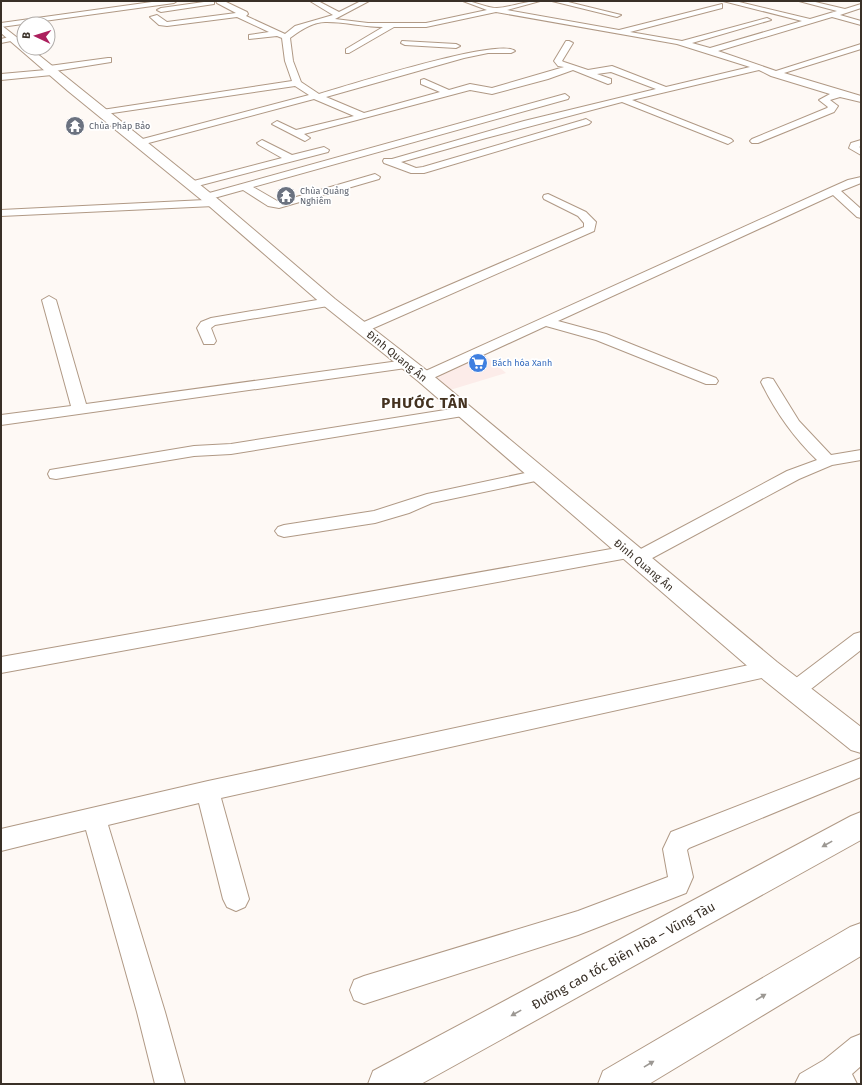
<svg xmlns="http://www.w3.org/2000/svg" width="862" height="1085" font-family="'Fira Sans',sans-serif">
	<rect width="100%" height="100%" fill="#fef9f5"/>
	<!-- commercial -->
	<path fill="#fcece9" d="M483 354 506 373 450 390 434 377Z"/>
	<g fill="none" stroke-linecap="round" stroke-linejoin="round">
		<!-- minor casing -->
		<g stroke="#b09985" stroke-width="2">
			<path id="minor" d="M159 1H177L174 3 1 27V23Z
				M211 1 214 2V4L161 12 157 10 161 8Z
				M216 1H224L247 12 248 14 246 16 285 34 295 26 333 15 310 1H318L339 12 361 1H369L335 19 368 23H426L487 10 463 1C475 1 486 8 497 8 511 7 525 1 540 1L507 10 619 30 722 4V8L630 32 682 41 767 18 771 20 692 43 710 48 802 21 723 1H735L810 19 837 11 799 1H811L845 9 861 4V8L840 15 861 21V25L832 17 718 51 776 71 861 44V49L784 73 861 96V102L840 97 830 100 838 106 834 112 758 143H752L750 141 752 139 827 108 828 107 819 100 830 94 771 76 759 70 632 100 731 139 733 141 728 144 622 102 486 138 401 162 416 168 423 167 583 120 586 119 591 122 589 124 424 173H411L384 163 383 161 384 159H392L524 121 656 89 611 72 597 74 611 79V83L608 84 573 70 548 79 492 94 470 90 304 134 310 138 305 141 272 124 277 121 296 130 354 116 314 99 141 145H135L133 143 135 141 309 95 295 86 99 115 97 113 102 110 292 81 285 61 282 38 277 36 249 39V35L269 32 237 17 167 26 159 25 150 17 157 15 167 22 236 13 217 3ZM496 12 677 44 750 67 666 87 612 66 588 70 564 62 562 61 573 43 569 41H566L554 61 558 66 564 67 492 88 470 84 449 90 424 79 421 80V84L440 92 364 113 326 97 464 58 488 53H511L515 51C500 37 346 86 319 94L301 82 293 61 290 38C299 31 314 21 327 22 345 22 364 27 383 27L346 49V53H349L394 27H426Z
				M552 1H564L621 15 617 17Z
				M13 36 17 38 16 40 1 43V39Z
				M402 41 456 44 460 46 456 48 405 45 401 43Z
				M108 58H111V62L55 71V74L52 75 1 80V74L46 70V67L49 66Z
				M565 94 569 97 568 99 253 187 279 202 375 174 380 177 379 179 279 208 268 206 243 190 207 200 218 201 220 203 218 205 214 206 1 216V210L205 200 201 197 202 195Z
				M262 140 292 155 324 147 329 150 328 152 190 188 185 185 186 183 282 158 259 145 257 143Z
				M861 140V146L859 147 861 148V155L849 148 851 143Z
				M861 177V183L841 191 861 209V218L857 217 833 195 558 321 606 334 716 378 718 381 716 384H706L596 340 546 326 429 380H419L417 377 419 374 830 188 848 180Z
				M548 194 586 212 596 222 594 231 367 331H357L355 328 357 325 584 227V223L578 216 544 199 543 197 544 195Z
				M49 296 56 300 86 404 406 360 411 361 413 364 411 367 406 368 1 425V415L71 406 42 300Z
				M329 298 336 302 334 305 215 325 211 328 216 341 214 344H204L197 328 201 322 211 318Z
				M768 378 773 379 799 421 831 455 861 450V460L832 465 799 479 643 563 637 565 631 563 628 558 1 673V657L628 546 634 548 637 551 787 471 817 460C793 437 775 411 761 382L763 379Z
				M464 407 469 409 472 412 469 415 231 454 194 456 56 479 50 478 48 474 50 470 194 446 231 444Z
				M539 470 545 471 547 475 545 479 432 503 409 513 375 523 284 537 278 535 275 531 278 527 284 525 374 511 427 494Z
				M861 632V650L802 696 795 698 788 696 784 690 788 684 854 634Z
				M768 661 775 663 778 669 775 675 221 798 249 899 245 907 236 911 227 907 223 899 199 803 108 825 165 1012 185 1084H155L137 1012 86 830 1 851V829L208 781Z
				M861 758V777L689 848 687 850 693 877 686 893 578 935 364 1004 354 1000 350 990 354 980 364 976 578 911 668 877 663 849 671 832Z
				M861 1034V1066L852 1074 857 1084H795L800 1074 824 1060 851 1038Z"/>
		</g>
		<!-- tertiary casing -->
		<g stroke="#b09985" stroke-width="2">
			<path id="tertiary" d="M1 25 24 43V48H30L219 200 335 299 430 373 777 662 861 727V753L851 750 759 676 418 381 323 305 209 206 68 91 1 33Z"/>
		</g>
		<!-- motorway casing -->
		<g stroke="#b09985" stroke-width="2">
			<path id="motorway" d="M861 812V840L421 1084H368L373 1071 851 816Z
				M861 923V956L649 1084H598L603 1071 850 927Z"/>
		</g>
		<!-- minor -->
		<use href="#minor" fill="#fff" fill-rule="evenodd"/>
		<!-- tertiary -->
		<use href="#tertiary" fill="#fff" fill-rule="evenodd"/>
		<!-- motorway -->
		<use href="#motorway" fill="#fff" fill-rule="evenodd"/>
	</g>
	<!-- one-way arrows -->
	<defs><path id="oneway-solid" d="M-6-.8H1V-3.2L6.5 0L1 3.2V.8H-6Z"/></defs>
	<g fill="#9c9893">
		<use href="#oneway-solid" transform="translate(827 844) rotate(151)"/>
		<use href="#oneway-solid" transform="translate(761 997) rotate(-31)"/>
		<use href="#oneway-solid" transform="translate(516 1013) rotate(151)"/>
		<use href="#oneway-solid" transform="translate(649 1064) rotate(-31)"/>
	</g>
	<!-- icons -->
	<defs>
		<g id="temple-disc" transform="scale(1)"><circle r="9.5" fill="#6b7280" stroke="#fff"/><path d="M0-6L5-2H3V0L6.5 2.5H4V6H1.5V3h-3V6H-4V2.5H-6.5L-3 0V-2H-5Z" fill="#fff"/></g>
		<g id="supermarket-disc" transform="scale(1)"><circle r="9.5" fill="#3f7fe0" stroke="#fff"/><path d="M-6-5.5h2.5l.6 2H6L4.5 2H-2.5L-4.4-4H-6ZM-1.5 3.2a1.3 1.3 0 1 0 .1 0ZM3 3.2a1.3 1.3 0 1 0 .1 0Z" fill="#fff"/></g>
	</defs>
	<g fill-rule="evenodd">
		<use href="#temple-disc" x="75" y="126"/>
		<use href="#temple-disc" x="286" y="196"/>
		<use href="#supermarket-disc" x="478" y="363"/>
	</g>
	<g text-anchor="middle" stroke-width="3.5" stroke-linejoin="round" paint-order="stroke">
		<!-- far-worship labels -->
		<g font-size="9" fill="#5b616d" stroke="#fff" text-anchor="start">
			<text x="89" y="129">Chùa Pháp Bảo</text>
			<text x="300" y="194">Chùa Quảng<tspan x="300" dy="10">Nghiêm</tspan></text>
		</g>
		<!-- far-shop labels -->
		<g font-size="9" fill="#366cbe" stroke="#fff" text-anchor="start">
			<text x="492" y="366">Bách hóa Xanh</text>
		</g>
		<!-- street labels -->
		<g font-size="11" fill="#393027" stroke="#fff">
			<text transform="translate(397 356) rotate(39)" y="4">Đinh Quang Ân</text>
			<text transform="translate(644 565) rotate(40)" y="4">Đinh Quang Ân</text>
		</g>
		<!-- near-street labels -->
		<g font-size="13" fill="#393027" stroke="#fff">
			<text transform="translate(623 955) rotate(-29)" y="5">Đường cao tốc Biên Hòa – Vũng Tàu</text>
		</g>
		<!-- district labels -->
		<g font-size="15" font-weight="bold" letter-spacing="1" fill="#443220" stroke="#fff">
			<text x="425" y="408">PHƯỚC TÂN</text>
		</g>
	</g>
	<!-- border -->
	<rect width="862" height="1085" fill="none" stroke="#393027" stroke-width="4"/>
	<!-- north arrow -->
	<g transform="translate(36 36) rotate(274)"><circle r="19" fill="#ffffff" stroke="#b0aca9"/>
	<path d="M0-3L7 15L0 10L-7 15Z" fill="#ac1f5d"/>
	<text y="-6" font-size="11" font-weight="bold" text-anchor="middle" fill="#393027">B</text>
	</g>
</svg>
